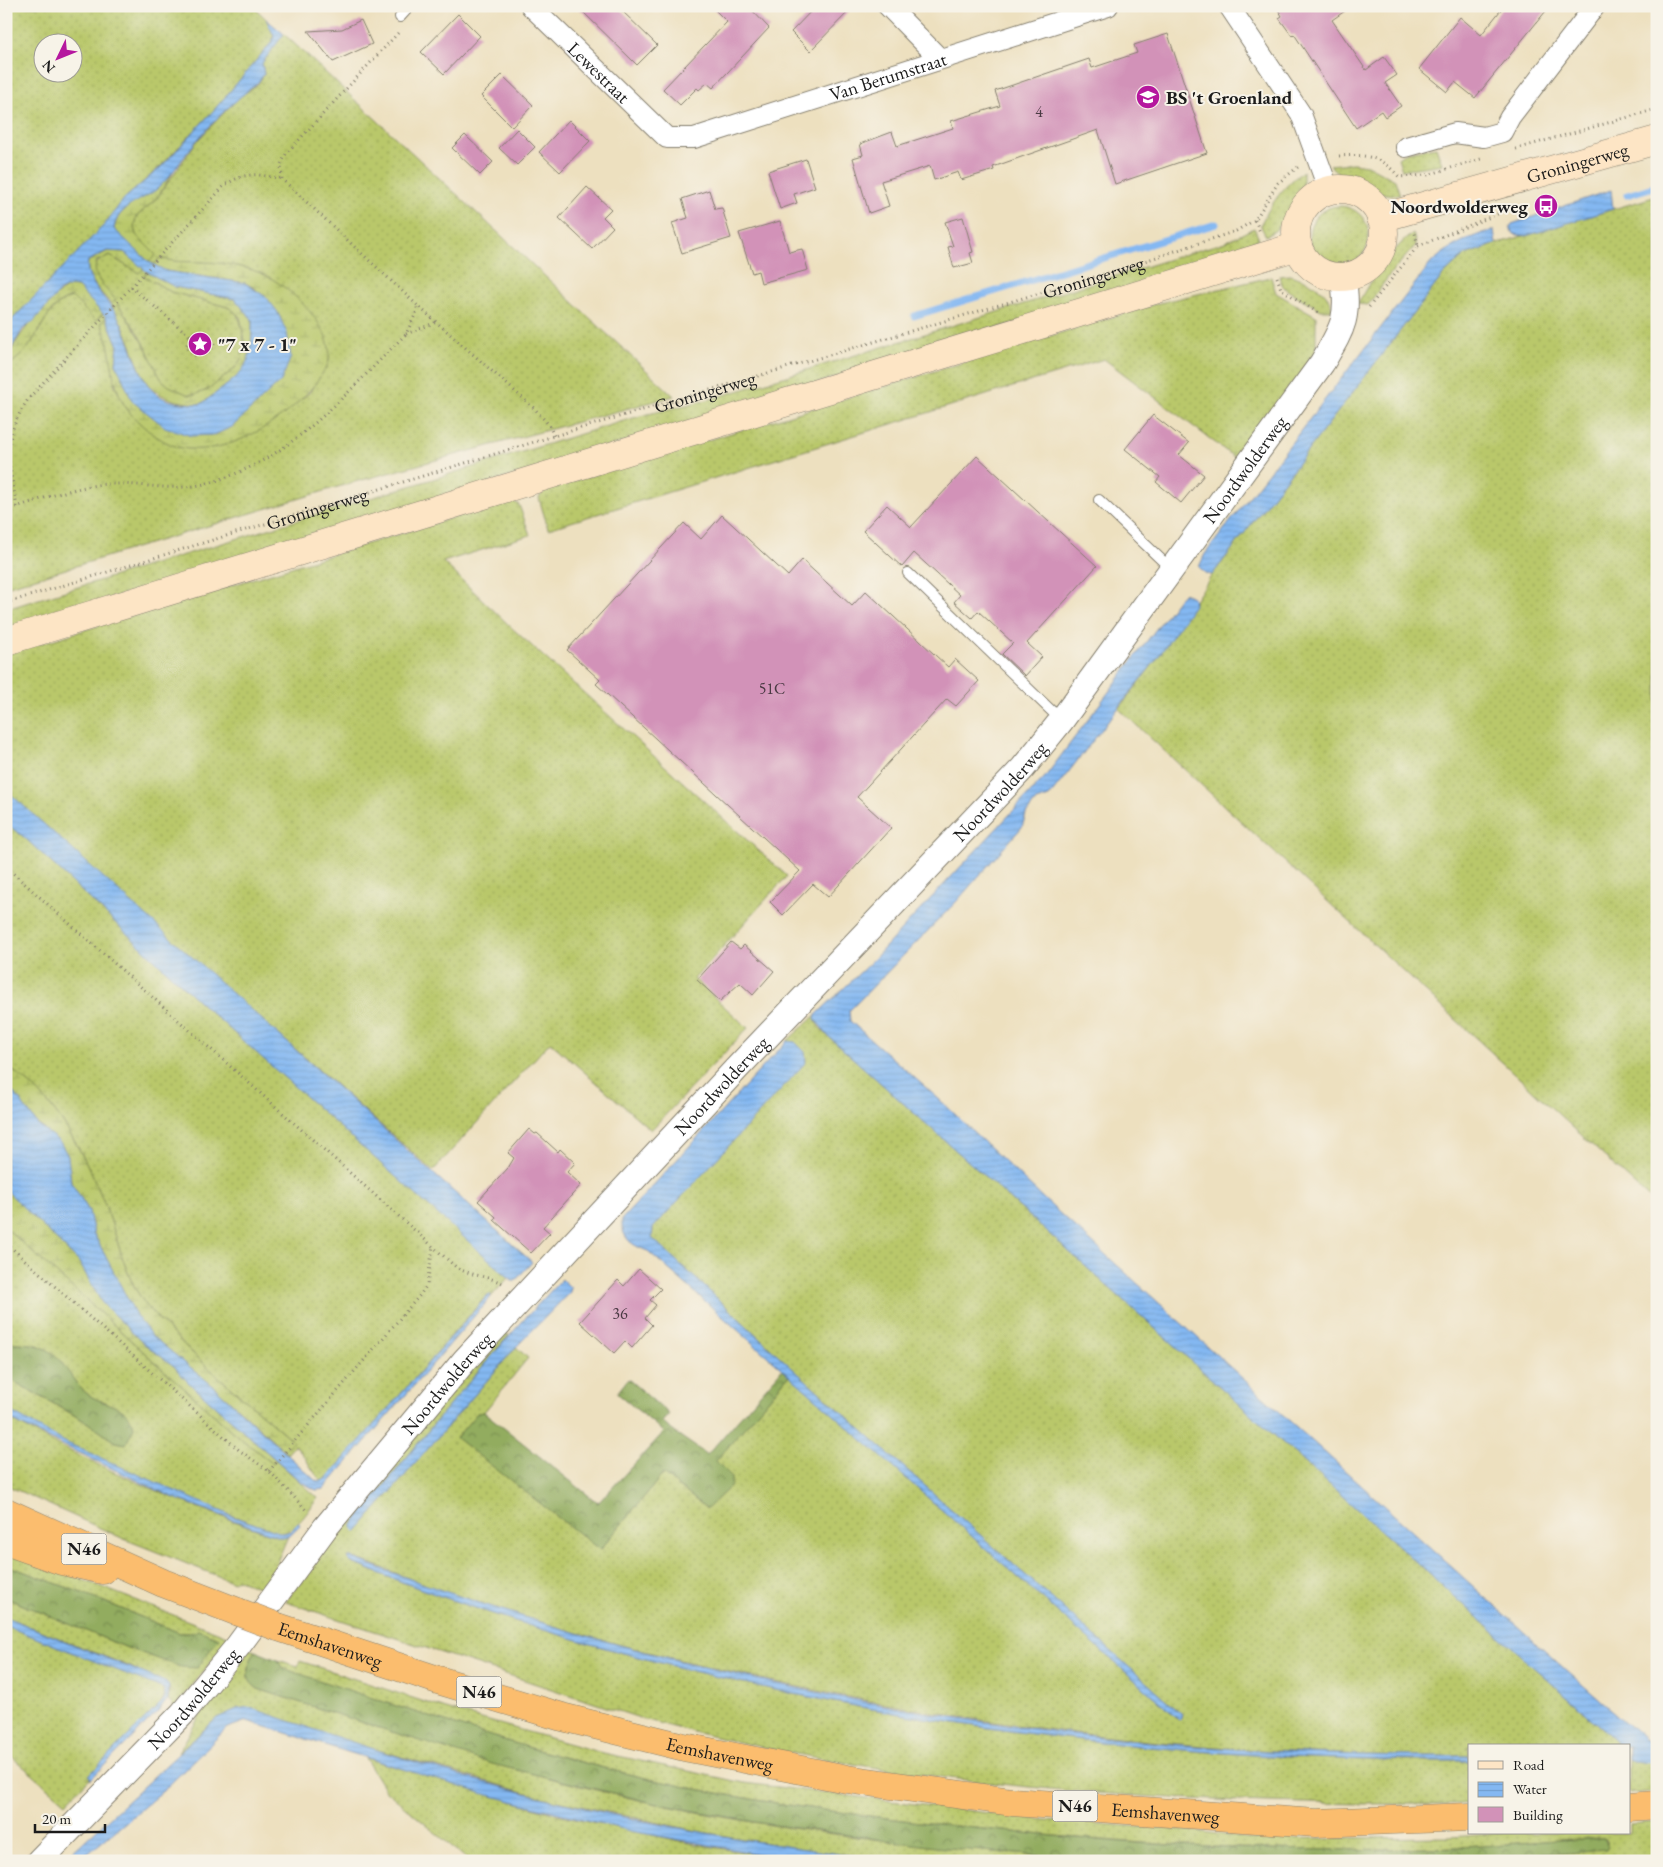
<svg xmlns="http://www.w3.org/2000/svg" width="1663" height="1867" font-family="'EB Garamond',serif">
	<defs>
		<pattern id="grass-dots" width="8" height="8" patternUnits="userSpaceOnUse" patternTransform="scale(1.25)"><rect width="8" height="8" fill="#b9c86b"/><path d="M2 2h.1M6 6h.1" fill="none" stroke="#9eab5c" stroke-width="1.8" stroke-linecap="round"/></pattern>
		<pattern id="forest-crowns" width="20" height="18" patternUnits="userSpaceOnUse" patternTransform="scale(1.25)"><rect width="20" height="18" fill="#92ac5f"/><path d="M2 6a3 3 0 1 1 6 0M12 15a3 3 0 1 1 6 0" fill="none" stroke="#768b4e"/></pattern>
		<pattern id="wetland-marsh" width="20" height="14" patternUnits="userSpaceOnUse" patternTransform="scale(1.25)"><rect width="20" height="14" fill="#b9c86b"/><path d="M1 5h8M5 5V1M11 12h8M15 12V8" fill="none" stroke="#9eab5c"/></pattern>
		<pattern id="water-rules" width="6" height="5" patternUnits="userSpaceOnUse" patternTransform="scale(1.25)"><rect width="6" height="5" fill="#84b8f2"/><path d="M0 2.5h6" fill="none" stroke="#719ecf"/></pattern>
	</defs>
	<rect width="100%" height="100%" fill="#f7f3e8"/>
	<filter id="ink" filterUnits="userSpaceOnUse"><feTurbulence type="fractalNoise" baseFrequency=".02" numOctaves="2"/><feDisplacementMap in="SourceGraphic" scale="10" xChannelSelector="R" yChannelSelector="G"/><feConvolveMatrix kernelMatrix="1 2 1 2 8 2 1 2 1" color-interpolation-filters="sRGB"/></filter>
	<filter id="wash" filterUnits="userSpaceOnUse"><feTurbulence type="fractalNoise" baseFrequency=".0096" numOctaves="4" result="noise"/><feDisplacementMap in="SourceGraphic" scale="20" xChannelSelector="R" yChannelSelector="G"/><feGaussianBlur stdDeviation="1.12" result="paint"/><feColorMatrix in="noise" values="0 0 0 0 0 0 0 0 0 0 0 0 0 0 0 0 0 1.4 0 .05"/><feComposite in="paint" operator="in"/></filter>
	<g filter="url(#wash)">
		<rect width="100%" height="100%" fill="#ede0bf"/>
		<!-- grass -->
		<path fill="url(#grass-dots)" stroke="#6a7244" fill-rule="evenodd" d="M6 6H252C263 16 278 26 272 42L214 110 161 166 124 199 105 224 6 326ZM42 42H72V72H42Z
			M284 34 674 396 351 483 6 587V367C16 360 25 353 31 343 43 326 51 303 72 297L96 321 103 313 106 317 101 323 109 346 115 386 127 409 157 436 178 447 238 440 280 417 310 392 329 361V353C312 327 295 290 266 276 249 267 228 265 210 263 190 260 181 265 160 258L153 266 149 262 156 255 136 235 134 228 136 217 157 198 197 141 237 99 258 84 264 74 262 63Z
			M1436 147 1442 164 1402 170 1398 158 1407 152Z
			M1353 163 1367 165 1395 180 1400 195C1372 195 1349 183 1329 165Z
			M1303 171V190L1276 230 1266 236 1260 225C1274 200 1281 189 1303 171Z
			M1657 196V1205L1119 709 1156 660 1212 575 1443 275 1465 255 1496 244Z
			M1309 236a30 30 0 1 1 60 0a30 30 0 1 1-60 0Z
			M1254 228 1259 239 1181 272 6 630V609L640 416 711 399 1096 282 1225 242Z
			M1413 233 1416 245 1391 273 1368 305 1358 304C1369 280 1392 249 1413 233Z
			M110 256 139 273 144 268 147 272 144 276 171 292 228 307C238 313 240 318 242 329 244 339 245 349 241 359 235 372 204 397 189 395 183 394 173 390 168 386 154 375 151 358 144 343 137 329 126 317 118 304L113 309 111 304 115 300C103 284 79 266 110 256Z
			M1289 275C1306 279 1331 290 1332 310H1321L1287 290 1282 285 1279 276Z
			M1271 277 1276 293 1316 316V356L1238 460 1104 359 548 529 539 498 544 490 1159 303Z
			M511 500 519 505 530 535 443 562 513 629 787 876 694 979 748 1028 651 1130 550 1042 433 1171 103 879 6 790V654Z
			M6 824 24 837 205 1007 509 1277 491 1297 492 1295H487L331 1474 322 1482C311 1470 306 1457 295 1445L287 1454 284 1450 292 1440C253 1406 213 1374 176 1337 165 1325 152 1314 143 1301 124 1274 119 1243 108 1213 90 1164 54 1092 6 1067Z
			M816 1015C814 1024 822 1030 828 1036L1615 1740 1617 1746H1469V1756C1191 1758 914 1720 644 1651 573 1633 504 1611 435 1588 406 1579 377 1563 348 1557L350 1562C695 1700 1098 1763 1469 1761V1803L1460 1804C1187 1806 912 1790 646 1720L286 1602 325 1544 501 1331 509 1335 427 1432 353 1524 356 1532 516 1347 528 1358 484 1412 477 1413 600 1550 663 1474 707 1509 731 1476 715 1461 789 1375 1180 1720 1182 1714 791 1367 652 1238 653 1228 795 1042 787 1041Z
			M6 1228 234 1433 272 1463 276 1460 318 1498C305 1514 295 1536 273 1531 182 1497 88 1460 6 1409V1377L88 1423 115 1442 106 1402 94 1399 83 1391 47 1350 38 1345 6 1342Z
			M6 1417C92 1466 185 1505 279 1537L288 1536 265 1590 237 1579 233 1582 124 1539 6 1485Z
			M6 1550 230 1637 175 1708 168 1699 170 1689 131 1667 6 1617V1598L130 1649 193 1633H180L90 1596 6 1565Z
			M6 1626 159 1686 166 1693 161 1703 90 1775V1778L66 1803 6 1752Z
			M249 1649 255 1651C247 1669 242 1675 258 1689 390 1731 521 1775 657 1804 803 1835 952 1849 1100 1861H892L814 1851 702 1832 548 1799 357 1744 294 1723 217 1718 178 1753 216 1688Z
			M278 1660 298 1666 300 1661 446 1709 599 1752 744 1783 1045 1820 1197 1831 1251 1839 1450 1837 1503 1833H1629V1824L1657 1822V1861H1451L1540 1854 1608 1842 1604 1839C1563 1838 1523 1843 1483 1846 1411 1849 1339 1851 1267 1849 1156 1846 1047 1836 937 1824 841 1813 744 1801 650 1779 525 1751 403 1708 281 1668Z
			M365 1758 556 1814 694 1844 798 1861H469L385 1790Z
			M1629 1758 1657 1764V1791L1629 1794Z"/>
		<!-- forest -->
		<path fill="url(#forest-crowns)" stroke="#57643e" d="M6 1342C20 1344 35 1342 48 1350 66 1361 71 1383 89 1395 105 1406 128 1404 134 1427L126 1444 115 1442 88 1423 6 1377Z
			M782 1369 789 1375 716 1461 731 1476V1486L707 1509 663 1474 600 1550 456 1438 477 1413 484 1412 598 1503 664 1432 617 1393 628 1379 669 1414 662 1422C677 1435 691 1443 707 1455Z
			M6 1565 90 1596 180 1633H193L198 1630 219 1638 197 1668 181 1667 130 1649 6 1598Z
			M255 1651 278 1660 282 1668C403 1708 525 1751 650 1779 744 1801 841 1813 937 1824 1047 1836 1156 1847 1267 1849 1339 1851 1411 1849 1483 1846 1524 1843 1564 1838 1604 1839L1609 1846 1607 1849 1451 1861H1100L935 1847 760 1823 658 1804 492 1764 258 1689C242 1678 248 1666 255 1651Z"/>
		<!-- wetland -->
		<path fill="url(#wetland-marsh)" stroke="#6a7244" d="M173 172 157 198 136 217 134 228 136 235 156 255 149 262 114 230C117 206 140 202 156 189 162 184 168 178 173 172Z
			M108 251 124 252 144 268 139 273 110 256 97 261C90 277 107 289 116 300L111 304C101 292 85 278 88 261Z
			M160 258C177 263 184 261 201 262 221 262 250 267 267 276 292 289 335 329 329 360 328 366 323 372 320 377 295 415 227 460 178 447 160 442 138 424 127 409 114 390 113 369 109 348 108 339 104 331 101 323L106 317 118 346 116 363 165 427 281 381 256 289 245 283 166 271 153 266Z
			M147 272 176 287 235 299 252 319C253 374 241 374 201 404 128 401 146 357 113 309L118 304 143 342 161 379 169 386 189 395 196 394 208 390 235 368 241 359 245 341 240 317 235 312 228 307 171 292 144 276Z
			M70 286 78 287 103 313 96 321 72 297C50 303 43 326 31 343 25 353 16 360 6 367 6 346 50 296 70 286Z
			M6 1067C54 1092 90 1164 108 1213 119 1243 124 1274 143 1301 152 1314 165 1326 176 1337 213 1374 254 1407 293 1441L284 1450 212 1385 152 1336 136 1317 94 1234 89 1211 71 1182 70 1172 42 1127 38 1125 16 1095 6 1088Z
			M6 1190 79 1262 102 1303 143 1343 174 1366 187 1381 276 1460 272 1463 234 1433 6 1228Z"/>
		<!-- water -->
		<path fill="url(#water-rules)" stroke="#506a87" fill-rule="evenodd" d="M266 19 284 34 262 63 264 74C257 86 247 90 237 100 223 111 211 125 199 138 184 155 174 174 157 189 141 202 117 206 114 229L149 262 166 271 245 283 266 297 277 311 287 333 291 357 281 381 232 427 214 435 191 436 165 427 132 401 116 363 118 346 106 317 78 287 70 286 60 291 33 322 23 329 6 357V326L105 224 124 199 161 167 214 110 272 42 274 36ZM107 251 124 252 147 272 175 287 235 299 252 319C253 373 241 374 201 404 186 404 166 403 154 392 138 376 129 335 116 313 106 298 84 280 88 261Z
			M1611 190 1613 209 1526 236 1513 234 1510 227 1512 224Z
			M1494 230 1496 244 1465 255 1443 275 1212 575 1206 574 1199 567 1205 554 1431 263C1451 245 1469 237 1494 230Z
			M1183 593 1193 597 1194 605 1156 660 1049 797 1036 801 1026 814 1022 827 956 902 849 1011 850 1021 941 1101 1046 1201 1567 1671 1644 1739 1657 1746V1764L1636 1761 1629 1758V1746H1617L1615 1740 828 1036 815 1019 816 1015 873 960 1045 777Z
			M6 790 532 1262 514 1282 205 1007 24 837 6 824Z
			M787 1041 795 1042 805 1052 806 1062 653 1228 652 1238 791 1367 1182 1714 1180 1720 648 1251C631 1245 621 1238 622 1219Z
			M6 1088 16 1095 38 1125 60 1142 68 1156 71 1182 89 1211 94 1234 137 1317 152 1336 212 1385 316 1481 319 1482 326 1479 488 1295 490 1294 491 1297 324 1489 316 1490 300 1481 187 1381 174 1366 143 1343 102 1303 79 1262 6 1190Z
			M562 1279 571 1288 570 1292 516 1347 356 1532 353 1529V1525C420 1440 487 1357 562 1279Z
			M6 1409 65 1442 232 1516 282 1533 291 1531 298 1522 300 1525C293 1532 289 1538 279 1537L172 1497 27 1428 6 1417Z
			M350 1557C705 1692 1090 1759 1469 1756V1761C1098 1763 695 1700 350 1562L347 1558Z
			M6 1617 165 1682 169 1686 168 1699 157 1713 91 1779 89 1775 161 1703 165 1698 164 1689 6 1626Z
			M248 1707C347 1741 447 1774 548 1799 661 1828 777 1846 892 1861H798L630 1831 484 1794 247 1721 227 1728 164 1790 79 1861H72L67 1857 217 1718 237 1709Z"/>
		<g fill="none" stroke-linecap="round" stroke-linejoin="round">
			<!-- stream -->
			<path stroke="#84b8f2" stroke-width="7" d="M1627 195 1657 186
				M914 316 1216 224"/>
		</g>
		<g id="blocks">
			<!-- building -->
			<path fill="#d292b8" d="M577 6H617L657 45 637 65Z
				M711 6H748L769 28 713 88 707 83 699 90 697 88 680 105 663 89 727 22Z
				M816 6H854L810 51 791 32Z
				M1276 6H1352L1332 20 1366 70 1384 57 1397 75 1385 83 1401 106 1385 117 1381 111 1356 128 1294 34 1292 36 1279 18 1282 16Z
				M1504 6H1550L1475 98 1455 82 1447 92 1419 69 1460 17 1481 35Z
				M458 14 480 36 444 74 421 52Z
				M361 20 372 44 333 62 308 31 342 29Z
				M1168 34 1207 153 1115 184 1098 130 993 167 994 170 961 180 958 172 934 180 930 166 881 181 889 206 869 213 853 158 863 155 860 144 892 132 897 146 953 128 951 121 1000 106 995 91 1089 59 1092 68 1137 53 1134 45Z
				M502 75 533 105 512 127 481 96Z
				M569 120 590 141 560 172 539 152Z
				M517 129 535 147 517 165 499 148Z
				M465 135 493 162 480 175 452 148Z
				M806 159 815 187 794 194 797 203 780 209 768 171Z
				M587 187 611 209 603 217 613 227 592 249 559 218Z
				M709 190 715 209 722 208 731 238 682 253 672 223 688 218 682 199Z
				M963 217 973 252 970 253 973 263 954 268 948 247 953 246 945 222Z
				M780 221 789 252 802 249 808 270 761 283 758 271 752 273 739 233Z
				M1153 415 1189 443 1179 455 1204 475 1181 503 1156 482 1160 477 1125 449Z
				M977 456 1097 566 1027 643 1042 657 1025 676 1002 654 1013 643 978 611 972 618 954 602 960 595 914 553 902 567 863 531 887 505 911 527Z
				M722 515 788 576 802 560 852 606 866 591 948 667 955 659 979 681 956 706 947 699 857 797 891 828 828 897 813 884 783 915 770 902 800 871 596 684 600 680 567 650 684 523 701 539Z
				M731 942 740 949 744 945 774 971 753 995 740 983 720 1001 697 980Z
				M529 1129 535 1134 537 1133 558 1152 560 1149 575 1163 567 1172 581 1185 543 1227 550 1233 531 1253 494 1220 496 1217 478 1201 508 1168 514 1158 508 1153Z
				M639 1269 661 1289 650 1300 656 1305 645 1318 652 1325 632 1348 625 1341 614 1353 580 1322 618 1280 624 1286Z"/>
		</g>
	</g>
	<g filter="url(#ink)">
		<use href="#blocks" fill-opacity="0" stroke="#847e6e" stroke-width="1"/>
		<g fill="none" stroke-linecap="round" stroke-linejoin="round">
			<!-- service casing -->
			<g stroke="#847e6e" stroke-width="12">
				<path id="service" d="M400 17 410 6
					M1099 500 1171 569
					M908 573 1061 720"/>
			</g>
			<!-- minor casing -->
			<g stroke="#847e6e" stroke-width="22">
				<g id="minor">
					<path id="s2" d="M531 6 667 138H694L1108 6"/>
					<path d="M888 6 940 59"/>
					<path d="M1229 6 1301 114 1329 191"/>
					<path d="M1406 147 1455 133 1484 137 1502 132 1510 117 1595 6"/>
				</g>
			</g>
			<!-- tertiary casing -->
			<g stroke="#847e6e" stroke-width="27">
				<g id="tertiary">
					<path id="s3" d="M39 1861 182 1714 238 1646 325 1528 465 1360 738 1067 1023 768 1061 721 1322 363C1342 329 1350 319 1343 277"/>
				</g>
			</g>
			<!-- secondary casing -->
			<g stroke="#847e6e" stroke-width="29">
				<g id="secondary">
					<circle cx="1340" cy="233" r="44"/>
					<path id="s4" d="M1381 218 1657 140"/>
					<path d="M6 641 1298 246"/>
				</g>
			</g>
			<!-- trunk casing -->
			<g stroke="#847e6e" stroke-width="29">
				<g id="trunk">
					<path d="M6 1512 163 1583 238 1612"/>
					<path d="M6 1541 62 1561 103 1570"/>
					<path id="s5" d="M278 1627 438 1680 562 1717 684 1747 847 1779 1012 1802 1316 1823 1469 1817"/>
					<path d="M1629 1807 1657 1805"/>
				</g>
			</g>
			<!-- path -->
			<g stroke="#847e6e" stroke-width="3" stroke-dasharray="1 4" stroke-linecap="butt">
				<path d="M398 33 286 154 281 164 282 179 417 305 535 409 549 425 554 436"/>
				<path d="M1516 149 1657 109"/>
				<path d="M1339 156C1366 154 1381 156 1399 177L1427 175 1481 159"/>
				<path d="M1255 220 1260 232"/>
				<path d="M1418 246 1500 213"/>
				<path d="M1277 277 1281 289 1320 314"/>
				<path d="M131 287 190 336 186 347 194 355 202 356 213 348 214 344 210 337 199 330 190 336"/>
				<path d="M1369 307 1418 246 1415 233"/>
				<path d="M406 334 437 322"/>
				<path d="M17 507C9 459 0 441 29 398L225 185C247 171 257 174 282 179"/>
				<path d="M6 510C37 501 78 485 109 484 141 483 173 492 204 484 290 463 345 394 406 334L417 311V305"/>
				<path id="s1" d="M6 603 554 436 1108 273 1236 231 1255 220 1278 183 1298 167"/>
				<path d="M6 867 457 1268C472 1276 489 1276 504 1284"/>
				<path d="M6 1243 239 1450 269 1471 308 1512"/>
				<path d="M269 1471 420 1295 427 1285 433 1246"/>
			</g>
			<!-- service -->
			<use href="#service" stroke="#fff" stroke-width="10"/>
			<!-- minor -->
			<use href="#minor" stroke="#fff" stroke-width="20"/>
			<!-- tertiary -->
			<use href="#tertiary" stroke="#fff" stroke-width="25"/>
			<!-- secondary -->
			<use href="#secondary" stroke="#fde5c5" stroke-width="28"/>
			<!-- trunk -->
			<use href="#trunk" stroke="#fbbd6e" stroke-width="28"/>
			<!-- trunk-bridge casing -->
			<g stroke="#847e6e" stroke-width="29" stroke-linecap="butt">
				<path id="trunk-bridge" d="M238 1612 278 1627"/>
			</g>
			<!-- trunk-bridge -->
			<use href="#trunk-bridge" stroke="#fbbd6e" stroke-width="28"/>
		</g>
	</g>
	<!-- icons -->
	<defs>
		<g id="school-disc" transform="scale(1.25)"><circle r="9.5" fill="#b5179e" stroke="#f7f3e8"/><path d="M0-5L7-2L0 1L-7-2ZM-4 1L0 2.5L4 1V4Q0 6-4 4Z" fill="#fff"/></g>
		<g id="bus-disc" transform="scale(1.25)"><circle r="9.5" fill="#b5179e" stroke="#f7f3e8"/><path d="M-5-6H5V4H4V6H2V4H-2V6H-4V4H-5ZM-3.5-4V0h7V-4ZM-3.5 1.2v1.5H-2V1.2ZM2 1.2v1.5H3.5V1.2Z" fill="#fff"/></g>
		<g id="sight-disc" transform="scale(1.25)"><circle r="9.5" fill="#b5179e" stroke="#f7f3e8"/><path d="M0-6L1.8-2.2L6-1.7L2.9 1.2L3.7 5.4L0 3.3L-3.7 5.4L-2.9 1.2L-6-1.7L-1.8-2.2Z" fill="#fff"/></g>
	</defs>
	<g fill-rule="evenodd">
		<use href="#school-disc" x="1148" y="97"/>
		<use href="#bus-disc" x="1546" y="206"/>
		<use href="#sight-disc" x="200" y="344"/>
	</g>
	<g text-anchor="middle" stroke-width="4" stroke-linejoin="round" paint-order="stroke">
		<!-- number labels -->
		<g font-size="16" fill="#4a3a43">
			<text x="1039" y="117">4</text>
			<text x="772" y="694">51C</text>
			<text x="620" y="1319">36</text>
		</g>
		<!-- shield labels -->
		<g fill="#f7f3e8" stroke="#5e5c59" stroke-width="1">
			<rect x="61.5" y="1533.5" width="45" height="31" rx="4"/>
			<rect x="456.5" y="1676.5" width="45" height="31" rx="4"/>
			<rect x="1052.5" y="1790.5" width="45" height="31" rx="4"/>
		</g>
		<g font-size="18" font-weight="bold" fill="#1c1c1c">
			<text x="84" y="1555">N46</text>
			<text x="479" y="1698">N46</text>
			<text x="1075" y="1812">N46</text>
		</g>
		<!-- street labels -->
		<g font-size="19" fill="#1c1c1c" stroke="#f7f3e8">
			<text dy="7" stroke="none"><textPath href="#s2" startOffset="95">Lewestraat</textPath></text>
			<text dy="7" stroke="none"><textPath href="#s2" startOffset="420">Van Berumstraat</textPath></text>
			<text dy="7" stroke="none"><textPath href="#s4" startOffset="204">Groningerweg</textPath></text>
			<text dy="7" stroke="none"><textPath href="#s1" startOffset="1135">Groningerweg</textPath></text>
			<text dy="7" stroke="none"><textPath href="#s1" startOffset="730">Groningerweg</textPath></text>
			<text dy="7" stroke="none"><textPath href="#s3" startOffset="1844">Noordwolderweg</textPath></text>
			<text dy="7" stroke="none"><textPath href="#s1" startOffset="325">Groningerweg</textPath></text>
			<text dy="7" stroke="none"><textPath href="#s3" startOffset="1439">Noordwolderweg</textPath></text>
			<text dy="7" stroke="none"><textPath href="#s3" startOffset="1034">Noordwolderweg</textPath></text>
			<text dy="7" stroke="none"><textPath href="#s3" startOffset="629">Noordwolderweg</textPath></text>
			<text dy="7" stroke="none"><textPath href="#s5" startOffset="55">Eemshavenweg</textPath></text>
			<text dy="7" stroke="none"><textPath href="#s3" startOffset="224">Noordwolderweg</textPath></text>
			<text dy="7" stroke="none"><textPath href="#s5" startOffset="460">Eemshavenweg</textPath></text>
			<text dy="7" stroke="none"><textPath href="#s5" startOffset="910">Eemshavenweg</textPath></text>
		</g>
		<!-- poi labels -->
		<g font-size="19" font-weight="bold" fill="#1c1c1c" stroke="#f7f3e8" text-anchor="start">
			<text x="1166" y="104">BS 't Groenland</text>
			<text x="1528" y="213" text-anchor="end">Noordwolderweg</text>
			<text x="218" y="351">"7 x 7 - 1"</text>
		</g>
	</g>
	<!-- margin -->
	<rect width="1663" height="1867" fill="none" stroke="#f7f3e8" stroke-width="25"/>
	<!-- legend -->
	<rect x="1468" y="1744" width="162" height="90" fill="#f7f3e8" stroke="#9f9d96"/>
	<rect x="1478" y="1761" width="25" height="8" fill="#fde5c5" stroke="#9f9d96"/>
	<text x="1513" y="1770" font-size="15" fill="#1c1c1c">Road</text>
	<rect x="1478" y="1782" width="25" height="15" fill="url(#water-rules)" stroke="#9f9d96"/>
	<text x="1513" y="1794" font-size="15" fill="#1c1c1c">Water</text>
	<rect x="1478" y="1807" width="25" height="15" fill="#d292b8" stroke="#9f9d96"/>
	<text x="1513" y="1820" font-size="15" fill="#1c1c1c">Building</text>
	<!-- north arrow -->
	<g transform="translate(58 58) rotate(227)"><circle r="24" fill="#f7f3e8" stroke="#9f9d96"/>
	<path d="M0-4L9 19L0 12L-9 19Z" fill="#b5179e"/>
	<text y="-8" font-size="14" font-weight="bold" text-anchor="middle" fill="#1c1c1c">N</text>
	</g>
	<!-- scale -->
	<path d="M35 1824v8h70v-8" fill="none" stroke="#1c1c1c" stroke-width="2.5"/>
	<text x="42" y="1824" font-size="15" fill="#1c1c1c" stroke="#f7f3e8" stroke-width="4" paint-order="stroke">20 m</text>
</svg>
